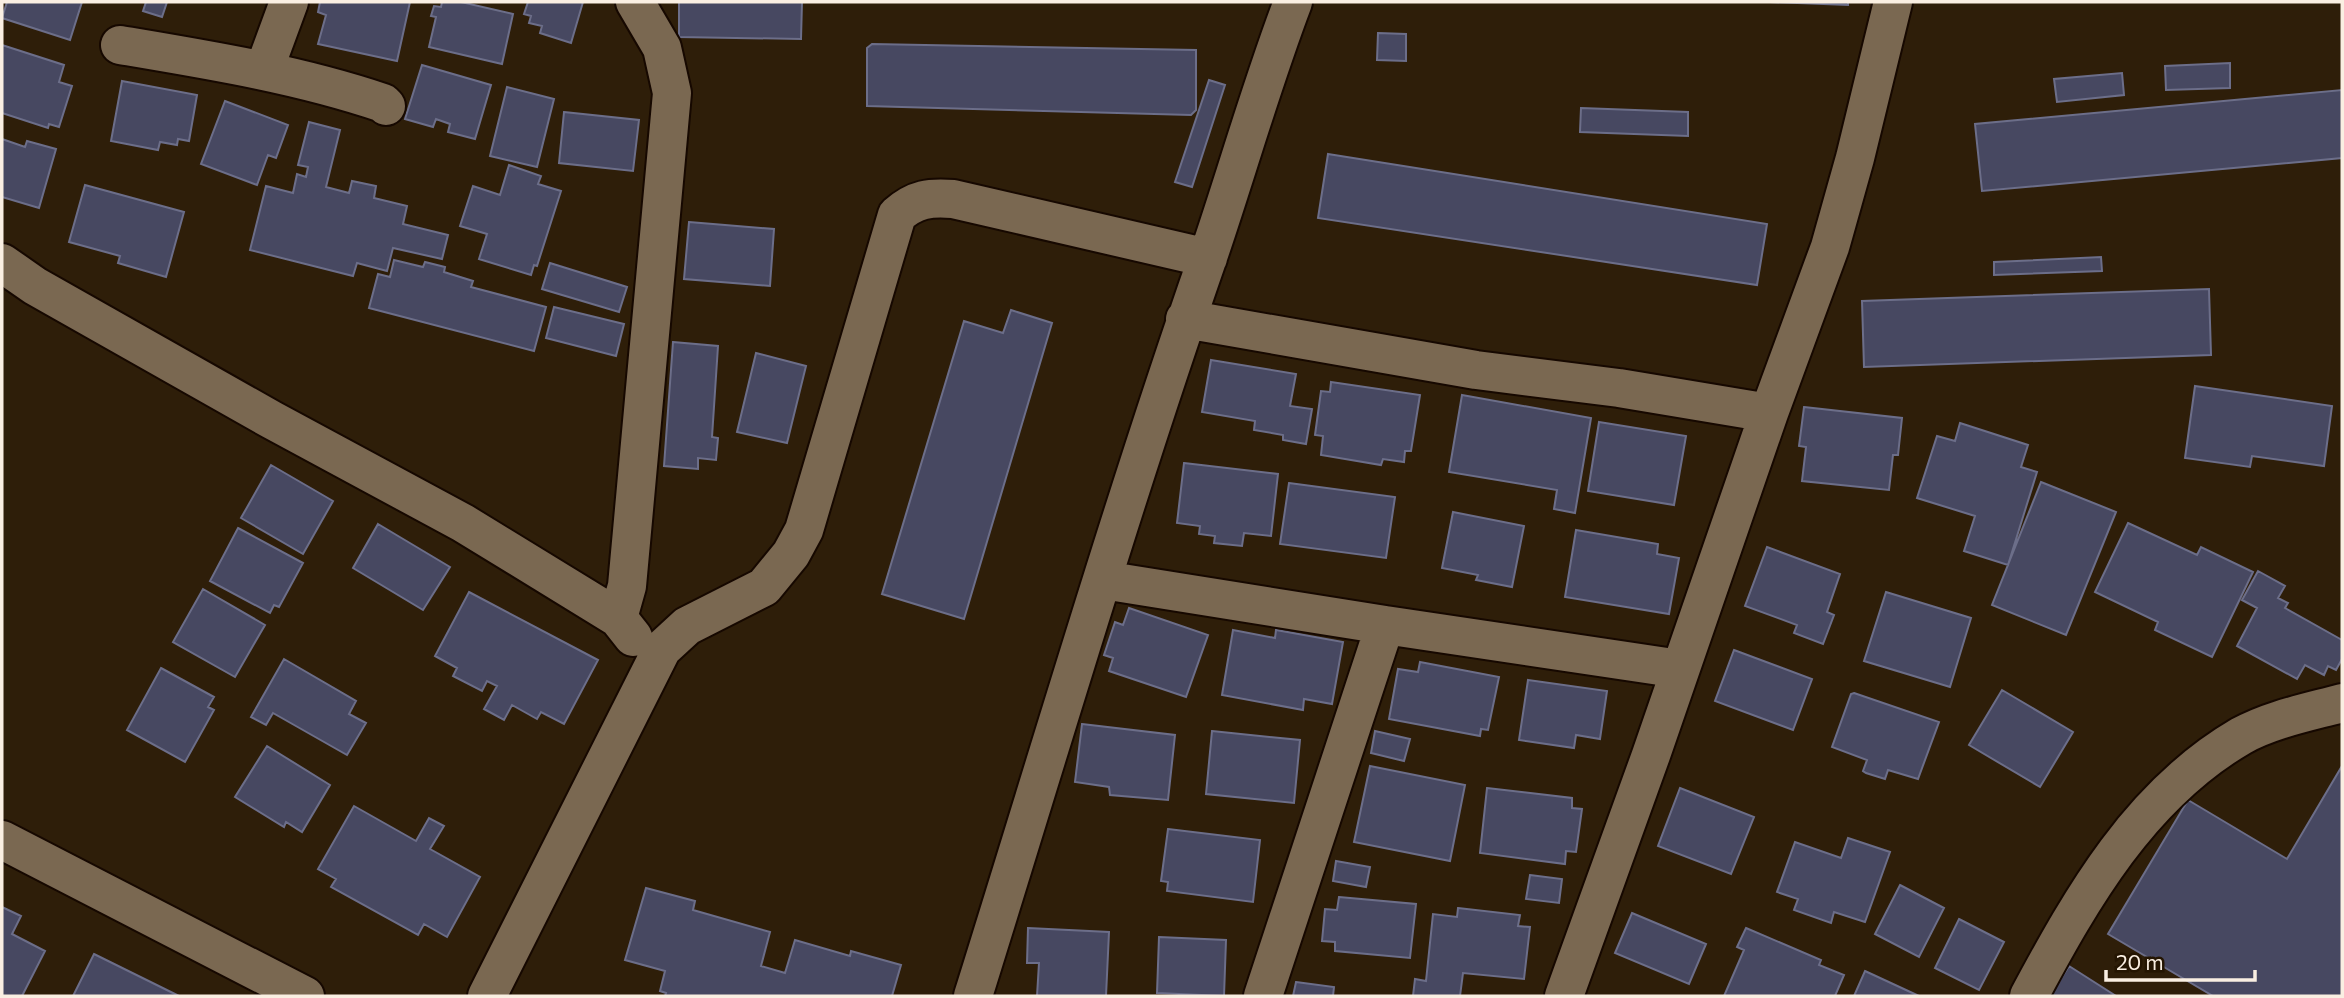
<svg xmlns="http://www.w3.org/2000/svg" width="2344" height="998" font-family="Commissioner,sans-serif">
	<rect width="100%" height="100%" fill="#2e1e09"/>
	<!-- building -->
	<path fill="#474861" stroke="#6c6e89" stroke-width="2" d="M7 2H82L70 40 2 18Z
		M146 2H167L162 17 143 11Z
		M320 2H410L397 61 318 44 326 15 318 12Z
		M442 2H461L513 14 502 64 429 47 436 17 431 16 434 6 441 7Z
		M528 2H583L571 43 540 33 542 26 529 23 531 16 524 14Z
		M679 2H802L801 39 679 37Z
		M1770 2H1848V5Z
		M1378 33 1406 34V61L1377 60Z
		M872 44 1196 50V110L1191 115 867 106V48Z
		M2 45 64 65 59 82 72 86 59 127 49 124 48 128 2 113Z
		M2230 63V88L2166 90 2165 66Z
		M422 65 491 85 475 139 448 132 450 124 436 119 433 127 405 119Z
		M2122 73 2124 95 2057 102 2054 79Z
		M1209 80 1225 85 1192 187 1175 182Z
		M122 81 197 95 189 141 178 139 177 145 160 142 158 150 111 141Z
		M507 87 554 99 537 167 490 156Z
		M2342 90V158L1982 191 1975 124Z
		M225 101 288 125 276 158 268 155 257 185 201 164Z
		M1581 108 1688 112V136L1580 132Z
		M564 112 639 120 633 171 559 163Z
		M309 122 340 130 326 187 349 193 352 181 376 186 374 198 407 206 403 224 448 235 442 259 393 248 387 271 357 263 353 276 250 250 266 186 293 193 297 174 306 177 308 167 298 165Z
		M2 139 25 147 27 141 56 149 39 208 2 197Z
		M1328 154 1767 224 1757 285 1318 218Z
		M509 165 541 176 538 184 561 191 537 266 534 265 531 275 479 259 487 234 460 226 473 186 500 195Z
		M85 185 184 212 166 277 118 263 120 256 69 242Z
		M689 222 774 229 770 286 684 279Z
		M2101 257 2102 271 1994 275V262Z
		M394 260 423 267 425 262 445 267 444 272 473 281 471 287 546 307 534 351 369 308 378 274 390 277Z
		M550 263 627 287 619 312 542 289Z
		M2209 289 2211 355 1864 367 1862 301Z
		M554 307 624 324 616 356 546 338Z
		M1011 310 1052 323 964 619 882 594 964 321 1003 333Z
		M673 342 718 346 712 437 718 438 716 460 698 458V469L664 466Z
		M756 353 806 366 787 443 737 432Z
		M1211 360 1296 374 1290 406 1312 409 1306 444 1283 440V435L1254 430 1255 421 1202 412Z
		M1331 382 1420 395 1411 451H1405L1404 462 1383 459 1381 465 1321 455 1323 436 1315 435 1321 391 1330 392Z
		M2195 386 2332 406 2324 466 2252 456 2250 467 2185 458Z
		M1462 395 1591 418 1575 513 1554 509 1557 490 1449 472Z
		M1804 407 1902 418 1898 455H1893L1889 490 1802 481 1806 447 1799 446Z
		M1599 422 1686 436 1674 505 1588 491Z
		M1960 423 2028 445 2021 467 2037 472 2008 565 1964 551 1975 516 1917 498 1937 436 1955 441Z
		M1184 463 1278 474 1271 536 1244 533 1242 546 1214 543 1215 536 1199 534 1200 526 1177 523Z
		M271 465 333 501 303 554 241 518Z
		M2041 482 2116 512 2066 635 1992 605Z
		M1289 483 1395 497 1386 558 1280 544Z
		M1453 512 1524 526 1512 587 1476 580 1478 575 1442 568Z
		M2128 523 2197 555 2201 547 2253 572 2212 657 2155 630 2158 622 2095 592Z
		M378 524 450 567 423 610 353 568Z
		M238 528 303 563 279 607 274 605 270 613 210 581Z
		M1576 530 1658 544 1657 554 1679 558 1669 614 1565 597Z
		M1767 547 1840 574 1827 612 1834 615 1823 644 1794 633 1797 625 1745 606Z
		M2258 571 2285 586 2278 598 2288 603 2285 608 2342 640V659L2336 670 2328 666 2324 675 2305 665 2297 679 2237 646 2257 608 2242 600Z
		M203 589 265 625 235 677 173 642Z
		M469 592 598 660 564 724 541 712 537 719 512 705 504 720 484 709 497 686 487 681 482 691 453 676 457 668 435 656Z
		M1886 592 1971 618 1950 687 1864 661Z
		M1129 608 1208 635 1186 697 1109 671 1113 658 1104 655 1115 622 1123 625Z
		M1233 630 1275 638 1276 630 1343 642 1332 704 1304 699 1303 710 1222 695Z
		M1734 650 1812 679 1793 730 1715 701Z
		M284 659 356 701 349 714 366 723 347 755 273 713 266 725 251 717Z
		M1420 662 1499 677 1488 730 1481 729 1480 736 1389 719 1398 669 1418 672Z
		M161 668 214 697 208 707 214 710 185 762 127 730Z
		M1528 680 1607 691 1600 739 1576 735 1574 748 1519 740Z
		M2002 690 2073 732 2040 787 1969 745Z
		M1854 693 1939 722 1918 779 1888 770 1885 779 1866 773 1863 771 1867 760 1832 747 1851 694Z
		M1082 724 1175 735 1168 800 1110 795 1109 787 1075 782Z
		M1212 731 1300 740 1294 803 1206 794Z
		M1375 731 1410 739 1404 761 1371 753Z
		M267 746 330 785 302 832 286 822 284 827 235 797Z
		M1370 766 1465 785 1450 861 1354 842Z
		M2342 766V996H2213L2108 934 2188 800 2287 859Z
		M1487 788 1572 798V808L1582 809 1576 852 1566 851 1565 864 1480 853Z
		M1680 788 1754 817 1731 874 1658 846Z
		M354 806 416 841 429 818 444 826 430 849 480 877 447 937 424 924 418 935 331 887 336 879 318 869Z
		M1168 829 1260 840 1253 902 1167 891 1168 882 1161 881Z
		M1848 838 1890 852 1865 922 1834 912 1831 923 1794 910 1798 899 1777 892 1795 842 1841 858Z
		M1336 861 1370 867 1366 887 1333 881Z
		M1530 875 1562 879 1559 903 1526 899Z
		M1900 885 1944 908 1919 957 1875 934Z
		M646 888 695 901 693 910 770 932 761 966 785 973 795 940 850 956 851 951 901 965 892 996H665L666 993 660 991 665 971 625 960Z
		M1339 897 1416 904 1410 958 1335 951V942L1322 941 1325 909 1337 910Z
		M2 907 21 916 12 934 45 951 22 996H2Z
		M1458 908 1520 915 1518 926 1530 927 1524 979 1463 973 1460 996H1413L1415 979 1426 981 1433 914 1457 917Z
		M1632 913 1706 944 1689 984 1615 953Z
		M1959 919 2004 942 1979 990 1935 968Z
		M1028 928 1109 932 1106 996H1037L1039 963H1027Z
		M1746 928 1821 960 1819 965 1844 975 1835 996H1724L1744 950 1737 947Z
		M1159 937 1226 940 1224 996 1157 993Z
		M94 954 179 996H73Z
		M2069 966 2116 996H2050Z
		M1865 971 1919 996H1854Z
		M1296 982 1334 987 1333 996H1293Z"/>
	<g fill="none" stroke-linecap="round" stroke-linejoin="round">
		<!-- minor casing -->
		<g stroke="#160800" stroke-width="42">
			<path id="minor" d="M120 45C209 60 297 74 383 103L386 106
				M264 70 289 2
				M2 263 35 286 272 420 463 523 618 618
				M1185 319 1476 370 1619 388 1769 413
				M1103 580 1385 625 1680 669
				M633 637 618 618 627 586 672 93 662 48 635 2
				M2 840 305 996
				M487 996 662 649 687 626 764 587 791 554 804 530 897 215C915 199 930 197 953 199L1208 258
				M973 996C1050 750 1123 501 1208 257 1237 172 1261 86 1293 2
				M1263 996 1385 625
				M1564 996 1651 755 1769 413 1830 247 1855 158 1893 2
				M2029 996C2082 897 2140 795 2241 736 2272 719 2309 712 2342 703"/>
		</g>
		<!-- minor -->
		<use href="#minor" stroke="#7a6851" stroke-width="38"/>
	</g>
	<!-- border -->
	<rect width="2344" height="998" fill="none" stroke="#faefe2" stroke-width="7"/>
	<!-- scale -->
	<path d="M2106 970v10h149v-10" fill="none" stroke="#faefe2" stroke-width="3.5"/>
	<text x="2116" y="970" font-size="21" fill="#faefe2" stroke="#241502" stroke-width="5" paint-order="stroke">20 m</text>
</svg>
